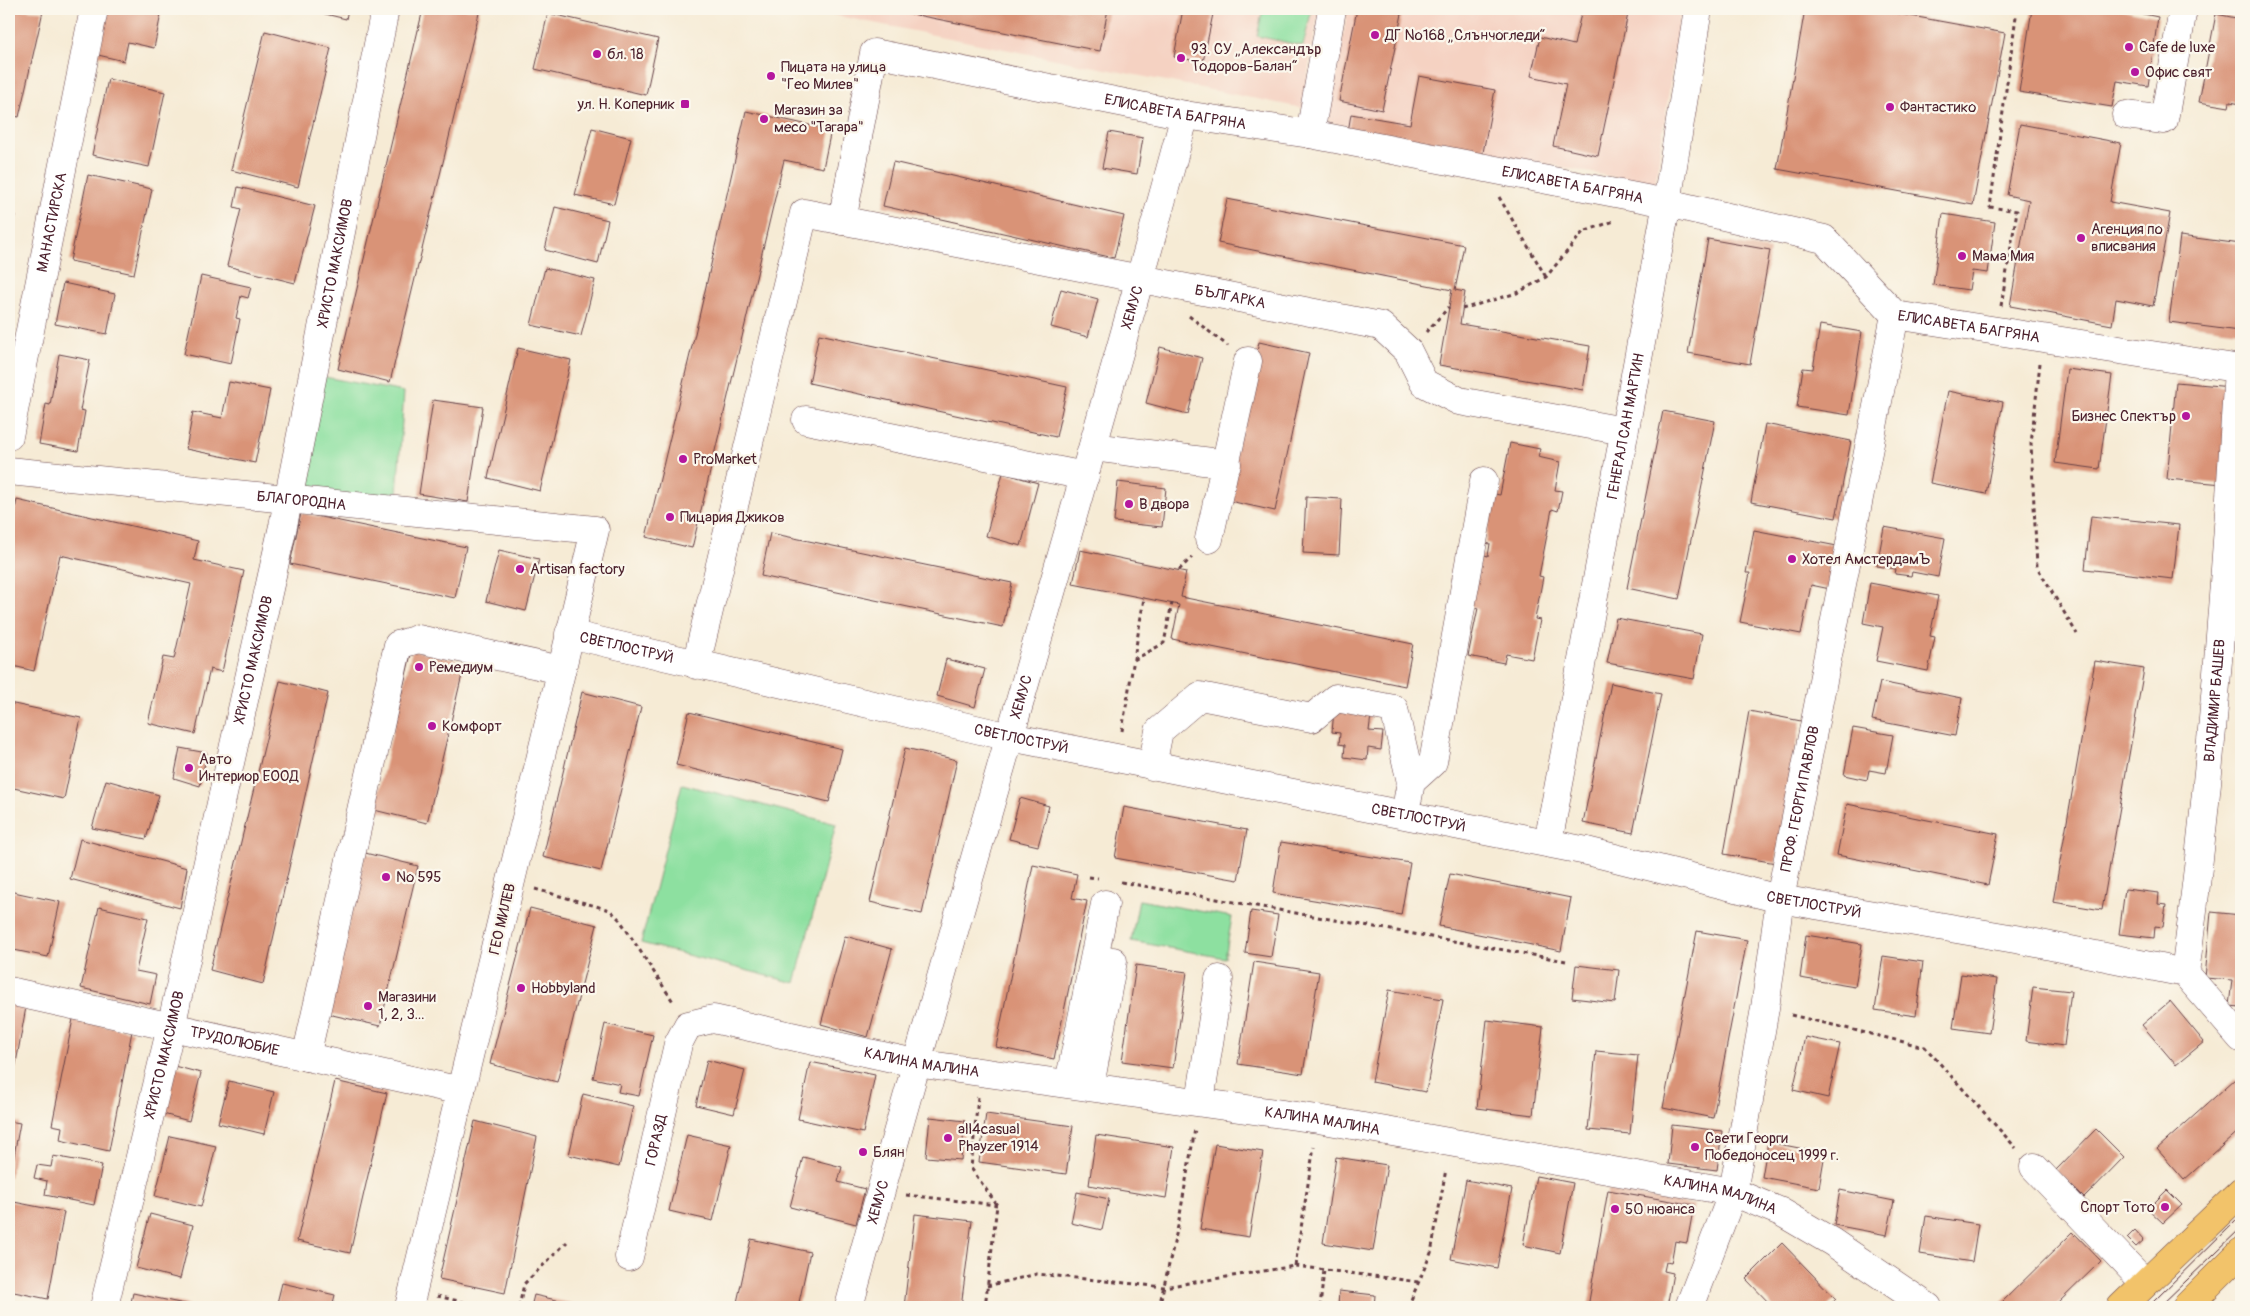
<svg xmlns="http://www.w3.org/2000/svg" width="2250" height="1316" font-family="Pangolin,sans-serif">
	<rect width="100%" height="100%" fill="#fbf7ec"/>
	<filter id="ink" filterUnits="userSpaceOnUse"><feTurbulence type="fractalNoise" baseFrequency=".02" numOctaves="2"/><feDisplacementMap in="SourceGraphic" scale="10" xChannelSelector="R" yChannelSelector="G"/><feConvolveMatrix kernelMatrix="1 2 1 2 8 2 1 2 1" color-interpolation-filters="sRGB"/></filter>
	<filter id="wash" filterUnits="userSpaceOnUse"><feTurbulence type="fractalNoise" baseFrequency=".0096" numOctaves="4" result="noise"/><feDisplacementMap in="SourceGraphic" scale="20" xChannelSelector="R" yChannelSelector="G"/><feGaussianBlur stdDeviation="1.12" result="paint"/><feColorMatrix in="noise" values="0 0 0 0 0 0 0 0 0 0 0 0 0 0 0 0 0 1.4 0 .05"/><feComposite in="paint" operator="in"/></filter>
	<g filter="url(#wash)">
		<rect width="100%" height="100%" fill="#f6ebd5"/>
		<!-- built -->
		<path fill="#f5d2c2" d="M803 9H1319L1302 108Z
			M1348 9H1681L1655 185 1328 122Z"/>
		<!-- green -->
		<path fill="#8de0a0" stroke="#6c8066" d="M1263 9H1312L1303 46 1257 36Z
			M314 375 404 392 396 509 288 499Z
			M682 784 836 824 795 983 641 943Z
			M1139 900 1232 917 1225 958 1131 941Z"/>
		<g id="blocks">
			<!-- building -->
			<path fill="#d99377" d="M9 9 43 11 19 117 9 115Z
				M108 9H162L154 48 128 42 124 61 98 55Z
				M305 9H348L346 19Z
				M423 9H480L390 382 338 369Z
				M886 9H1108L1100 51Z
				M1183 9H1214L1203 62 1174 57Z
				M1357 9H1403L1382 110 1339 101Z
				M1582 9H1629L1598 156 1553 146 1566 84 1531 76 1540 37 1574 45Z
				M1805 9H1873L2005 33 1973 205 1777 169Z
				M2032 9H2120L2158 17 2148 86 2117 81 2112 107 2019 92Z
				M548 13 658 39 646 95 535 69Z
				M2216 14 2241 19V104L2230 102 2229 107 2199 102Z
				M265 31 331 48 298 187 231 170Z
				M1419 76 1495 90 1481 163 1347 138 1351 114 1410 124Z
				M108 79 165 92 149 167 92 155Z
				M746 111 831 130 823 168 784 160 692 548 646 537 699 317Z
				M2020 124 2121 143 2110 202 2170 213 2153 306 2116 299 2112 325 2010 306 2029 200 2007 195Z
				M592 128 631 138 614 204 575 195Z
				M1109 132 1143 138 1137 174 1102 168Z
				M893 162 1124 216 1114 258 883 206Z
				M88 175 152 189 134 274 70 261Z
				M238 187 315 206 295 283 227 266 241 209 234 207Z
				M1227 199 1464 245 1455 290 1465 292 1460 324 1590 346 1583 390 1439 365 1452 290 1218 243Z
				M555 207 608 220 598 264 545 250Z
				M9 213 15 215 10 243H9Z
				M1943 214 1995 222 1988 273 1972 271 1969 290 1933 285Z
				M2180 236 2241 244 2239 331 2169 322Z
				M1708 239 1770 250 1750 364 1688 353Z
				M545 268 595 280 581 336 531 325Z
				M201 276 251 287 248 298 241 296 236 318 240 319 231 364 184 354Z
				M63 283 115 294 107 334 55 324Z
				M1061 289 1098 299 1088 337 1051 327Z
				M1820 325 1862 332 1849 415 1797 407 1803 368 1813 369Z
				M819 334 1067 387 1056 437 809 383Z
				M1259 342 1309 353 1275 511 1225 500Z
				M1160 347 1202 358 1188 414 1146 403Z
				M518 348 571 360 540 491 488 478Z
				M59 354 90 360 80 410 85 411 78 451 39 444 46 404 50 405Z
				M2067 369 2112 375 2099 469 2055 463Z
				M229 382 270 390 255 463 186 449 193 412 222 418Z
				M2176 382 2231 387 2223 484 2167 479Z
				M1948 391 2003 402 1986 494 1930 483Z
				M433 400 483 407 468 502 419 494Z
				M1663 411 1715 421 1679 599 1627 588Z
				M1765 424 1851 441 1836 518 1751 502Z
				M1510 443 1540 449 1538 457 1560 462 1555 490 1562 491 1558 511 1552 509 1539 576 1543 577 1535 619 1540 620 1532 659 1506 654 1504 663 1468 656 1478 608 1470 606 1481 554 1488 556 1490 544 1485 543 1494 494 1500 495Z
				M1003 473 1038 483 1021 546 986 536Z
				M1118 482 1166 488 1162 527 1114 522Z
				M1306 497 1342 499 1339 555 1303 553Z
				M17 500 198 541 194 560 244 571 222 672 210 669 195 734 148 723 163 657 174 659 191 584 60 555 34 671 9 665V537Z
				M301 513 466 547 455 598 290 564Z
				M2091 516 2179 525 2173 579 2085 569Z
				M1884 527 1945 538 1938 577 1912 572 1911 576 1895 574 1896 569 1877 566Z
				M1754 530 1837 546 1830 589 1811 585 1801 634 1740 622 1750 573H1746Z
				M770 533 1012 583 1003 627 761 576Z
				M499 550 539 559 526 611 486 601Z
				M1080 550 1186 572 1181 597 1413 644 1405 686 1172 639 1179 605 1073 584Z
				M1870 583 1938 596 1930 636 1935 637 1928 671 1876 661 1883 627 1863 623Z
				M1616 618 1702 634 1694 679 1607 663Z
				M412 650 465 662 427 823 374 810Z
				M946 659 985 669 975 707 937 696Z
				M2095 661 2144 669 2102 910 2053 902Z
				M280 681 328 693 263 984 210 970Z
				M1880 682 1962 698 1955 736 1872 720Z
				M1611 683 1661 694 1633 833 1583 823Z
				M582 692 641 707 601 871 543 857Z
				M9 703 81 718 64 799 9 787Z
				M1334 711 1371 715 1369 731 1383 732 1381 750 1368 748 1367 760 1344 757 1345 745 1339 744 1340 733 1332 732Z
				M1749 711 1801 721 1776 863 1724 854Z
				M689 712 842 749 829 802 676 765Z
				M1853 728 1893 735 1886 773 1869 770 1867 780 1844 775Z
				M180 748 207 753 200 786 174 778Z
				M905 748 957 760 922 914 870 902Z
				M106 780 159 795 146 839 92 828Z
				M1020 798 1049 806 1038 846 1009 839Z
				M1847 804 1998 834 1988 885 1837 855Z
				M1124 807 1247 830 1238 880 1115 858Z
				M80 839 187 868 180 908 70 879Z
				M1281 842 1410 863 1401 915 1273 893Z
				M365 853 418 866 380 1026 328 1014Z
				M1033 865 1077 874 1072 898 1087 901 1054 1059 996 1047Z
				M1450 874 1571 898 1561 951 1439 926Z
				M2125 889 2159 893 2158 904 2166 905 2163 927 2155 926 2154 938 2119 934Z
				M9 891 60 902 48 957 9 949Z
				M99 907 148 918 136 971 156 975 150 1004 81 988Z
				M530 908 597 925 557 1082 490 1064Z
				M1251 911 1278 915 1271 957 1245 953Z
				M2211 912 2241 915V1007L2229 1006 2232 980 2205 978Z
				M1697 931 1747 940 1713 1118 1663 1108Z
				M1806 935 1862 944 1855 987 1800 978Z
				M845 936 892 949 868 1037 821 1024Z
				M1883 956 1923 962 1916 1016 1875 1010Z
				M1254 962 1319 972 1303 1074 1238 1064Z
				M1136 965 1187 972 1173 1068 1122 1061Z
				M1576 965 1619 970 1615 1003 1572 998Z
				M1961 974 1997 979 1989 1033 1953 1028Z
				M2033 987 2071 991 2064 1046 2026 1041Z
				M1389 990 1443 999 1426 1092 1372 1082Z
				M2170 1001 2204 1042 2176 1065 2142 1025Z
				M9 1004 26 1007 15 1069 9 1067Z
				M73 1019 132 1031 109 1151 60 1140 62 1127 52 1125Z
				M1487 1020 1543 1027 1533 1115 1477 1108Z
				M605 1024 653 1035 639 1096 618 1092 620 1084 593 1078Z
				M1805 1037 1840 1044 1828 1098 1793 1090Z
				M1596 1051 1638 1055 1630 1134 1588 1130Z
				M707 1060 745 1070 734 1114 696 1105Z
				M810 1062 875 1075 863 1133 798 1119Z
				M174 1066 201 1073 189 1121 163 1114Z
				M2235 1079 2241 1086V1129L2184 1180 2157 1149Z
				M229 1081 274 1092 264 1134 218 1123Z
				M335 1081 387 1093 350 1253 297 1241Z
				M583 1094 633 1106 619 1167 569 1155Z
				M986 1114 1073 1126 1066 1174 979 1162Z
				M930 1117 965 1121 961 1160 926 1157Z
				M9 1121 20 1123 10 1177H9Z
				M475 1121 537 1137 505 1293 439 1279Z
				M1672 1125 1722 1131 1717 1170 1668 1164Z
				M2096 1129 2124 1157 2084 1198 2056 1170Z
				M687 1135 731 1145 713 1221 669 1211Z
				M1096 1135 1174 1147 1166 1198 1089 1185Z
				M170 1136 216 1146 201 1207 155 1196Z
				M1768 1142 1825 1153 1819 1188 1762 1177Z
				M1215 1144 1263 1152 1249 1237 1200 1229Z
				M53 1156 102 1165 94 1205 45 1195 47 1181 34 1178 37 1165 51 1167Z
				M803 1157 842 1167 838 1182 865 1189 856 1224 790 1207Z
				M1336 1157 1387 1165 1373 1251 1323 1243Z
				M1536 1176 1573 1183 1560 1253 1523 1245Z
				M1466 1180 1512 1189 1497 1268 1451 1259Z
				M1608 1190 1694 1205 1687 1243 1675 1241 1671 1263 1666 1262 1664 1271 1673 1273 1667 1307H1588Z
				M1840 1190 1894 1201 1887 1235 1834 1225Z
				M2167 1190 2182 1205 2163 1223 2148 1209Z
				M1077 1192 1109 1199 1102 1230 1071 1223Z
				M9 1201 64 1212 48 1299 9 1291Z
				M150 1214 193 1225 180 1279 136 1268Z
				M915 1214 972 1221 961 1307H904Z
				M1926 1216 1978 1224 1972 1262 1920 1254Z
				M2135 1230 2144 1240 2136 1247 2127 1238Z
				M2073 1232 2101 1261 2054 1307H1997Z
				M751 1239 810 1252 798 1307H736Z
				M1782 1243 1836 1299 1827 1307H1773L1746 1279Z
				M282 1283 335 1295 332 1307H276Z
				M1339 1291 1375 1295 1374 1307H1338Z
				M133 1293 189 1305 188 1307H130Z
				M534 1295 583 1306V1307H531Z"/>
		</g>
	</g>
	<g filter="url(#ink)">
		<use href="#blocks" fill-opacity="0" stroke="#643e44" stroke-width="1"/>
		<g fill="none" stroke-linecap="round" stroke-linejoin="round">
			<!-- minor casing -->
			<g stroke="#643e44" stroke-width="29">
				<g id="minor">
					<path d="M2126 115 2164 120 2183 9"/>
					<path d="M1310 134 1332 9"/>
					<path id="s1" d="M842 221 874 53 1185 115 1310 134 1667 203 1824 239 1895 315 2241 369"/>
					<path d="M806 420 1085 476"/>
					<path id="s2" d="M9 436 94 9"/>
					<path d="M1093 447 1227 464"/>
					<path id="s3" d="M9 471 595 530 409 1307"/>
					<path d="M1209 539 1248 361"/>
					<path id="s4" d="M569 634 1010 737 1587 851 1780 899 2021 940 2185 973 2241 1038"/>
					<path id="s5" d="M696 665 804 213 1381 326 1408 351 1424 383 1459 401 1624 431"/>
					<path d="M1152 766 1159 731 1200 696 1312 718 1336 698 1394 709 1411 782"/>
					<path d="M1408 798 1411 782 1433 762 1484 481"/>
					<path id="s6" d="M1548 843 1667 203 1698 9"/>
					<path id="s7" d="M2185 973C2212 772 2226 571 2238 369"/>
					<path id="s8" d="M9 991 461 1091"/>
					<path d="M306 1057 398 645 418 639 561 670"/>
					<path d="M1069 1083 1105 904"/>
					<path d="M1090 1086 1113 961"/>
					<path d="M1200 1101 1219 979"/>
					<path d="M2034 1167 2145 1283"/>
					<path id="s9" d="M629 1257 678 1044 688 1025 713 1019 915 1063 1318 1119 1733 1192 1781 1212 1832 1242 1928 1307"/>
					<path id="s10" d="M104 1307 171 1027 283 526 385 9"/>
					<path id="s11" d="M849 1307C957 909 1077 514 1185 115"/>
					<path id="s12" d="M1689 1307 1733 1192 1765 1008 1780 899 1895 315"/>
				</g>
			</g>
			<!-- major casing -->
			<g stroke="#643e44" stroke-width="29">
				<path id="major" d="M2121 1307 2241 1192
					M2186 1307 2241 1252"/>
			</g>
			<!-- path -->
			<path stroke="#643e44" stroke-width="3" stroke-dasharray="4 4" stroke-linecap="butt" d="M1499 197 1546 277
				M2001 306 2017 211 1990 207 2017 9
				M1462 309 1517 293 1546 277 1583 232 1614 221
				M1189 316 1228 346
				M1426 332 1449 307
				M2040 363 2031 444 2037 567 2077 634
				M1179 570 1192 557
				M1134 660 1164 643 1172 603
				M1122 731 1144 598
				M1089 877 1098 878
				M1121 882 1566 961
				M535 889 610 910 620 920 674 1003
				M1791 1015 1925 1047 2016 1148
				M978 1097 971 1168 997 1205 985 1307
				M906 1195 997 1205
				M1295 1266 1314 1146
				M987 1286 1037 1274 1164 1287 1295 1266 1419 1282
				M437 1296 484 1307
				M519 1307 524 1284 567 1242
				M1159 1307 1178 1226 1195 1129
				M1320 1307 1324 1270
				M1408 1307 1431 1253 1446 1169"/>
			<!-- minor -->
			<use href="#minor" stroke="#fff" stroke-width="28"/>
			<!-- major -->
			<use href="#major" stroke="#f2c36a" stroke-width="28"/>
			<!-- tram -->
			<path stroke="#4a1f2b" stroke-width="1" d="M2148 1307 2241 1215
				M2159 1307 2241 1228"/>
		</g>
	</g>
	<!-- markers -->
	<g fill="#b5179e" stroke="#fbf7ec" stroke-width="2">
		<circle cx="1375" cy="35" r="5"/>
		<circle cx="2129" cy="47" r="5"/>
		<circle cx="597" cy="54" r="5"/>
		<circle cx="1181" cy="58" r="5"/>
		<circle cx="2135" cy="72" r="5"/>
		<circle cx="771" cy="76" r="5"/>
		<rect x="680" y="99" width="10" height="10" rx="2.5"/>
		<circle cx="1890" cy="107" r="5"/>
		<circle cx="764" cy="119" r="5"/>
		<circle cx="2081" cy="238" r="5"/>
		<circle cx="1962" cy="256" r="5"/>
		<circle cx="2186" cy="416" r="5"/>
		<circle cx="683" cy="459" r="5"/>
		<circle cx="1129" cy="504" r="5"/>
		<circle cx="670" cy="517" r="5"/>
		<circle cx="1792" cy="559" r="5"/>
		<circle cx="520" cy="569" r="5"/>
		<circle cx="419" cy="667" r="5"/>
		<circle cx="432" cy="726" r="5"/>
		<circle cx="189" cy="768" r="5"/>
		<circle cx="386" cy="877" r="5"/>
		<circle cx="521" cy="988" r="5"/>
		<circle cx="368" cy="1006" r="5"/>
		<circle cx="948" cy="1138" r="5"/>
		<circle cx="1695" cy="1147" r="5"/>
		<circle cx="863" cy="1152" r="5"/>
		<circle cx="2165" cy="1207" r="5"/>
		<circle cx="1615" cy="1209" r="5"/>
	</g>
	<g text-anchor="middle" stroke-width="4.5" stroke-linejoin="round" paint-order="stroke">
		<!-- poi labels -->
		<g font-size="15" fill="#4a1f2b" stroke="#fbf7ec" text-anchor="start">
			<text x="1385" y="40">ДГ №168 „Слънчогледи“</text>
			<text x="2139" y="52">Cafe de luxe</text>
			<text x="1191" y="54">93. СУ „Александър<tspan x="1191" dy="17">Тодоров-Балан“</tspan></text>
			<text x="607" y="59">бл. 18</text>
			<text x="781" y="72">Пицата на улица<tspan x="781" dy="17">"Гео Милев"</tspan></text>
			<text x="2145" y="77">Офис свят</text>
			<text x="675" y="109" text-anchor="end">ул. Н. Коперник</text>
			<text x="1900" y="112">Фантастико</text>
			<text x="774" y="115">Магазин за<tspan x="774" dy="17">месо "Тагара"</tspan></text>
			<text x="2091" y="234">Агенция по<tspan x="2091" dy="17">вписвания</tspan></text>
			<text x="1972" y="261">Мама Мия</text>
			<text x="2176" y="421" text-anchor="end">Бизнес Спектър</text>
			<text x="693" y="464">ProMarket</text>
			<text x="1139" y="509">В двора</text>
			<text x="680" y="522">Пицария Джиков</text>
			<text x="1802" y="564">Хотел АмстердамЪ</text>
			<text x="530" y="574">Artisan factory</text>
			<text x="429" y="672">Ремедиум</text>
			<text x="442" y="731">Комфорт</text>
			<text x="199" y="764">Авто<tspan x="199" dy="17">Интериор ЕООД</tspan></text>
			<text x="396" y="882">No 595</text>
			<text x="531" y="993">Hobbyland</text>
			<text x="378" y="1002">Магазини<tspan x="378" dy="17">1, 2, 3...</tspan></text>
			<text x="958" y="1134">all4casual<tspan x="958" dy="17">Phayzer 1914</tspan></text>
			<text x="1705" y="1143">Свети Георги<tspan x="1705" dy="17">Победоносец 1999 г.</tspan></text>
			<text x="873" y="1157">Блян</text>
			<text x="2155" y="1212" text-anchor="end">Спорт Тото</text>
			<text x="1625" y="1214">50 нюанса</text>
		</g>
		<!-- street labels -->
		<g font-size="15" fill="#4a1f2b" stroke="#fbf7ec">
			<text dy="5" stroke="none"><textPath href="#s1" startOffset="478">ЕЛИСАВЕТА БАГРЯНА</textPath></text>
			<text dy="5" stroke="none"><textPath href="#s1" startOffset="882">ЕЛИСАВЕТА БАГРЯНА</textPath></text>
			<text dy="5" stroke="none"><textPath href="#s2" startOffset="218">МАНАСТИРСКА</textPath></text>
			<text dy="5" stroke="none"><textPath href="#s10" startOffset="1069">ХРИСТО МАКСИМОВ</textPath></text>
			<text dy="5" stroke="none"><textPath href="#s5" startOffset="899">БЪЛГАРКА</textPath></text>
			<text dy="5" stroke="none"><textPath href="#s11" startOffset="1039">ХЕМУС</textPath></text>
			<text dy="5" stroke="none"><textPath href="#s1" startOffset="1318">ЕЛИСАВЕТА БАГРЯНА</textPath></text>
			<text dy="5" stroke="none"><textPath href="#s6" startOffset="424">ГЕНЕРАЛ САН МАРТИН</textPath></text>
			<text dy="5" stroke="none"><textPath href="#s3" startOffset="294">БЛАГОРОДНА</textPath></text>
			<text dy="5" stroke="none"><textPath href="#s4" startOffset="59">СВЕТЛОСТРУЙ</textPath></text>
			<text dy="5" stroke="none"><textPath href="#s10" startOffset="664">ХРИСТО МАКСИМОВ</textPath></text>
			<text dy="5" stroke="none"><textPath href="#s11" startOffset="634">ХЕМУС</textPath></text>
			<text dy="5" stroke="none"><textPath href="#s7" startOffset="274">ВЛАДИМИР БАШЕВ</textPath></text>
			<text dy="5" stroke="none"><textPath href="#s4" startOffset="464">СВЕТЛОСТРУЙ</textPath></text>
			<text dy="5" stroke="none"><textPath href="#s12" startOffset="522">ПРОФ. ГЕОРГИ ПАВЛОВ</textPath></text>
			<text dy="5" stroke="none"><textPath href="#s4" startOffset="869">СВЕТЛОСТРУЙ</textPath></text>
			<text dy="5" stroke="none"><textPath href="#s4" startOffset="1274">СВЕТЛОСТРУЙ</textPath></text>
			<text transform="translate(502 919) rotate(-77)" y="5">ГЕО МИЛЕВ</text>
			<text dy="5" stroke="none"><textPath href="#s8" startOffset="231">ТРУДОЛЮБИЕ</textPath></text>
			<text dy="5" stroke="none"><textPath href="#s10" startOffset="259">ХРИСТО МАКСИМОВ</textPath></text>
			<text dy="5" stroke="none"><textPath href="#s9" startOffset="479">КАЛИНА МАЛИНА</textPath></text>
			<text dy="5" stroke="none"><textPath href="#s9" startOffset="884">КАЛИНА МАЛИНА</textPath></text>
			<text dy="5" stroke="none"><textPath href="#s9" startOffset="120">ГОРАЗД</textPath></text>
			<text dy="5" stroke="none"><textPath href="#s9" startOffset="1289">КАЛИНА МАЛИНА</textPath></text>
			<text dy="5" stroke="none"><textPath href="#s11" startOffset="109">ХЕМУС</textPath></text>
		</g>
	</g>
	<!-- margin -->
	<rect width="2250" height="1316" fill="none" stroke="#fbf7ec" stroke-width="30"/>
</svg>
